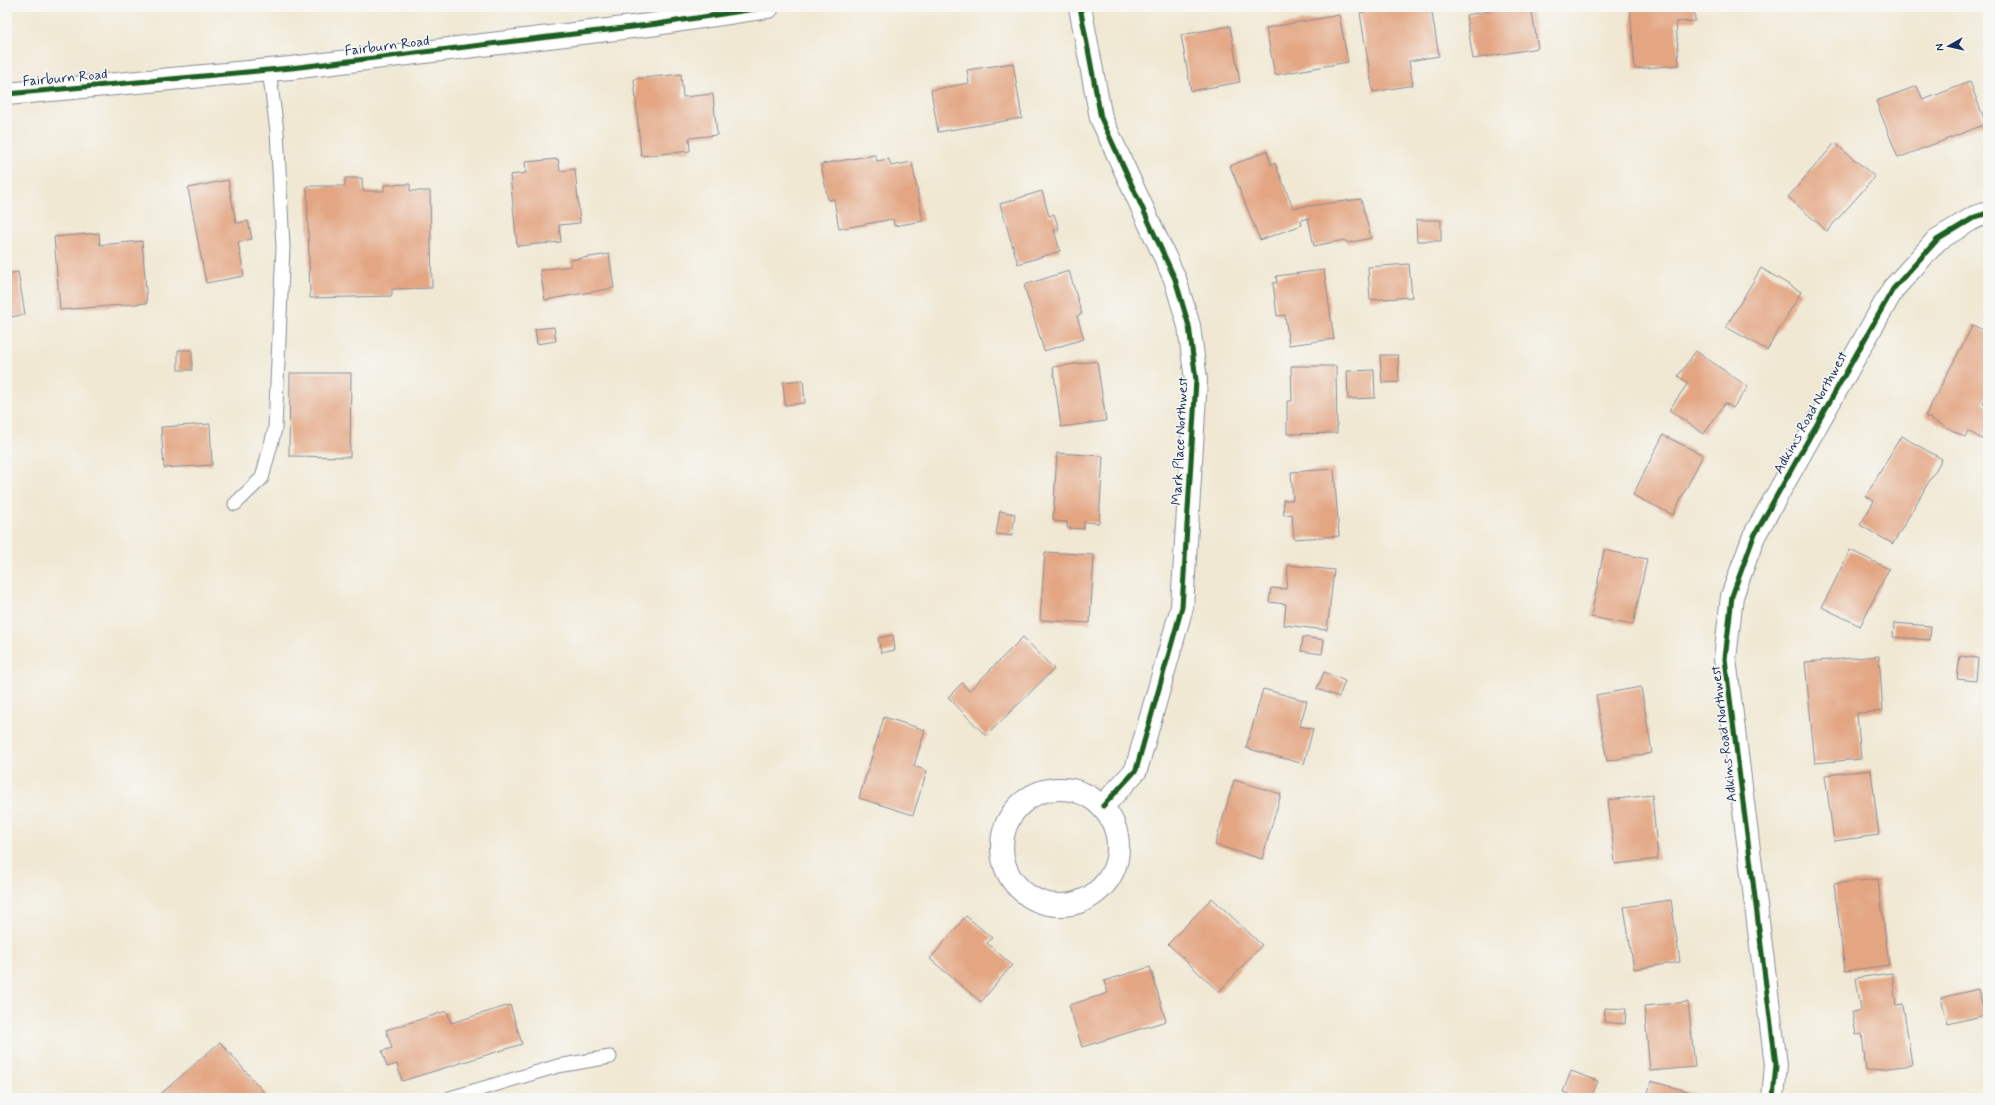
<svg xmlns="http://www.w3.org/2000/svg" width="1995" height="1105" font-family="Mynerve,sans-serif">
	<rect width="100%" height="100%" fill="#f6f6f2"/>
	<filter id="ink" filterUnits="userSpaceOnUse"><feTurbulence type="fractalNoise" baseFrequency=".025" numOctaves="2"/><feDisplacementMap in="SourceGraphic" scale="8" xChannelSelector="R" yChannelSelector="G"/><feConvolveMatrix kernelMatrix="1 2 1 2 8 2 1 2 1" color-interpolation-filters="sRGB"/></filter>
	<filter id="wash" filterUnits="userSpaceOnUse"><feTurbulence type="fractalNoise" baseFrequency=".012" numOctaves="4" result="noise"/><feDisplacementMap in="SourceGraphic" scale="16" xChannelSelector="R" yChannelSelector="G"/><feGaussianBlur stdDeviation="0.9" result="paint"/><feColorMatrix in="noise" values="0 0 0 0 0 0 0 0 0 0 0 0 0 0 0 0 0 1.4 0 .05"/><feComposite in="paint" operator="in"/></filter>
	<g filter="url(#wash)">
		<rect width="100%" height="100%" fill="#f0e8d3"/>
		<g id="blocks">
			<!-- building -->
			<path fill="#e3a582" d="M1380 7H1431L1439 56 1409 61 1413 85 1373 92 1360 13 1380 9Z
				M1514 7H1531L1538 48 1473 59 1466 15Z
				M1630 7H1694L1695 21 1676 22 1679 65 1635 69Z
				M1339 15 1348 62 1275 75 1266 28Z
				M1230 26 1240 82 1191 91 1181 35Z
				M1013 63 1022 118 938 132 931 90 969 83 967 70Z
				M681 74 683 97 713 94 717 135 689 138 690 151 641 156 634 79Z
				M1970 82 1986 124 1898 158 1876 101 1917 86 1923 100Z
				M1835 143 1875 177 1827 231 1788 197Z
				M1267 151 1271 165 1275 163 1293 208 1361 199 1371 238 1348 243 1344 240 1314 246 1308 218 1301 220 1302 225 1260 240 1230 166Z
				M875 155 877 161 889 159 891 166 912 162 923 221 894 226 893 219 839 229 834 199 828 200 821 164Z
				M558 159 560 171 575 169 580 223 559 225 561 242 517 246 510 175 526 173 525 162Z
				M345 178H362L363 191H384V185L410 184V191H430L432 288 392 289V296L310 298 307 186H345Z
				M228 180 236 223 248 221 252 239 238 242 244 276 206 283 188 188Z
				M1042 191 1049 216 1054 214 1059 229 1054 230 1060 251 1018 264 1000 204Z
				M1416 220H1441V241H1417Z
				M99 233 100 245 142 241 147 303 60 310 54 237Z
				M609 254 614 288 545 300 540 270 571 266 570 260Z
				M1409 264 1412 297 1370 300 1368 267Z
				M1761 268 1801 292 1767 350 1726 327Z
				M1324 270 1334 339 1289 345 1285 315 1277 316 1273 283 1277 282 1276 276Z
				M1069 271 1082 314 1077 316 1084 339 1044 351 1024 285Z
				M18 272 25 314 7 318V274Z
				M1973 325 1988 333V394L1983 403 1988 406V428L1982 439 1968 431 1965 437 1925 416Z
				M554 327 556 341 537 344 535 329Z
				M178 350H192V370H178Z
				M1696 351 1748 387 1733 408 1725 403 1704 434 1669 410 1688 383 1678 376Z
				M1380 355H1398L1399 382 1382 383Z
				M1097 361 1106 421 1061 427 1053 367Z
				M1291 366H1336L1337 433 1287 434V401H1292Z
				M1374 370 1375 398 1348 399 1347 371Z
				M290 373H351L350 457 289 456Z
				M803 380 805 403 785 405 783 382Z
				M210 424 212 465 164 468 161 427Z
				M1663 435 1703 455 1673 515 1633 495Z
				M1901 436 1942 459 1893 544 1860 525 1874 501 1866 496Z
				M1057 453 1103 456 1099 523 1084 522V529L1067 528V522L1053 521Z
				M1334 469 1339 536 1294 539 1292 514 1284 515 1283 500H1293L1291 472Z
				M1000 511 1015 514 1012 536 996 534Z
				M1604 550 1647 559 1633 625 1591 617Z
				M1850 550 1889 569 1860 626 1822 607Z
				M1045 552 1094 555 1090 623 1040 620Z
				M1288 565 1334 570 1327 630 1284 625 1286 604 1269 602 1271 588 1286 589Z
				M1894 623 1931 626 1930 640 1893 637Z
				M893 635 895 650 881 653 878 638Z
				M1023 637 1054 669 986 736 948 697 962 683 969 691Z
				M1303 637 1324 640 1322 654 1301 651Z
				M1879 656 1883 711 1857 713 1861 759 1815 763 1805 662Z
				M1960 656 1978 658 1976 681 1957 679Z
				M1324 672 1345 681 1339 697 1317 689Z
				M1641 687 1652 753 1607 761 1596 695Z
				M1263 689 1307 701 1300 726 1313 729 1304 764 1246 748Z
				M884 717 925 730 914 766 927 771 913 815 859 798Z
				M1871 770 1879 835 1834 841 1825 775Z
				M1234 780 1281 794 1262 859 1215 845Z
				M1652 795 1658 859 1615 864 1608 800Z
				M1878 879 1889 965 1845 971 1834 884Z
				M1212 898 1262 945 1219 992 1168 944Z
				M1671 900 1680 962 1634 969 1624 907Z
				M966 916 992 938 987 943 1012 965 981 1002 930 959Z
				M1150 967 1166 1021 1082 1047 1069 1005 1108 993 1104 981Z
				M1892 973 1896 1005 1903 1004 1912 1065 1866 1071 1862 1034 1856 1035 1852 1012 1861 1010 1856 978Z
				M1978 989 1985 1015 1948 1024 1941 998Z
				M1688 1002 1695 1067 1650 1071 1644 1006Z
				M510 1005 522 1044 402 1081 397 1064 387 1067 382 1051 392 1048 386 1030 447 1011 451 1023Z
				M1605 1008 1626 1009 1625 1024 1604 1022Z
				M220 1042 269 1098H156Z
				M1571 1071 1598 1081 1591 1098H1581L1563 1092Z
				M1651 1081 1697 1094 1696 1098H1647Z"/>
		</g>
	</g>
	<g filter="url(#ink)">
		<use href="#blocks" fill-opacity="0" stroke="#868c98" stroke-width="1"/>
		<g fill="none" stroke-linecap="round" stroke-linejoin="round">
			<!-- lane casing -->
			<g stroke="#868c98" stroke-width="15">
				<path id="lane" d="M665 7 667 23
					M235 504 262 478 275 429 283 247 277 131 269 70
					M450 1098 558 1066 610 1057"/>
			</g>
			<!-- street casing -->
			<g stroke="#868c98" stroke-width="24">
				<path id="street" d="M1080 7 1101 118 1175 279 1189 326 1196 380 1182 607 1136 770 1103 806
					M1002 847a58 58 0 1 1 116 0a58 58 0 1 1-116 0Z
					M1773 1098 1776 1065 1725 659 1732 596 1754 536 1893 289 1937 240 1975 217 1988 213"/>
			</g>
			<!-- secondary casing -->
			<g stroke="#868c98" stroke-width="24">
				<path id="secondary" d="M7 94 291 68 657 24 768 7"/>
			</g>
			<!-- lane -->
			<use href="#lane" stroke="#fff" stroke-width="13"/>
			<!-- street -->
			<use href="#street" stroke="#fff" stroke-width="22"/>
			<!-- secondary -->
			<use href="#secondary" stroke="#fff" stroke-width="22"/>
			<!-- cycleway casing -->
			<g stroke="#f6f6f2" stroke-width="8">
				<path id="cycleway" d="M1080 7 1101 118 1175 279 1189 326 1196 380 1182 607 1136 770 1103 806
					M7 94 291 68 657 24 768 7
					M1773 1098 1776 1065 1725 659 1732 596 1754 536 1893 289 1937 240 1975 217 1988 213"/>
			</g>
			<!-- cycleway -->
			<use href="#cycleway" stroke="#1b5e20" stroke-width="5"/>
		</g>
	</g>
	<g text-anchor="middle" stroke-width="3" stroke-linejoin="round" paint-order="stroke">
		<!-- street labels -->
		<g font-size="14" fill="#1b2f5e" stroke="#f6f6f2">
			<text transform="translate(387 45) rotate(-7)" y="5">Fairburn Road</text>
			<text transform="translate(65 77) rotate(-5)" y="5">Fairburn Road</text>
			<text transform="translate(1810 412) rotate(-61)" y="5">Adkins Road Northwest</text>
			<text transform="translate(1179 441) rotate(-87)" y="5">Mark Place Northwest</text>
			<text transform="translate(1723 734) rotate(-97)" y="5">Adkins Road Northwest</text>
		</g>
	</g>
	<!-- margin -->
	<rect width="1995" height="1105" fill="none" stroke="#f6f6f2" stroke-width="24"/>
	<!-- north arrow -->
	<g transform="translate(1949 46) rotate(262)" stroke="#f6f6f2" stroke-width="3" paint-order="stroke">
	<path d="M0-3L7 15L0 10L-7 15Z" fill="#1b2f5e"/>
	<text y="-6" font-size="11" font-weight="bold" text-anchor="middle" fill="#1b2f5e">N</text>
	</g>
</svg>
